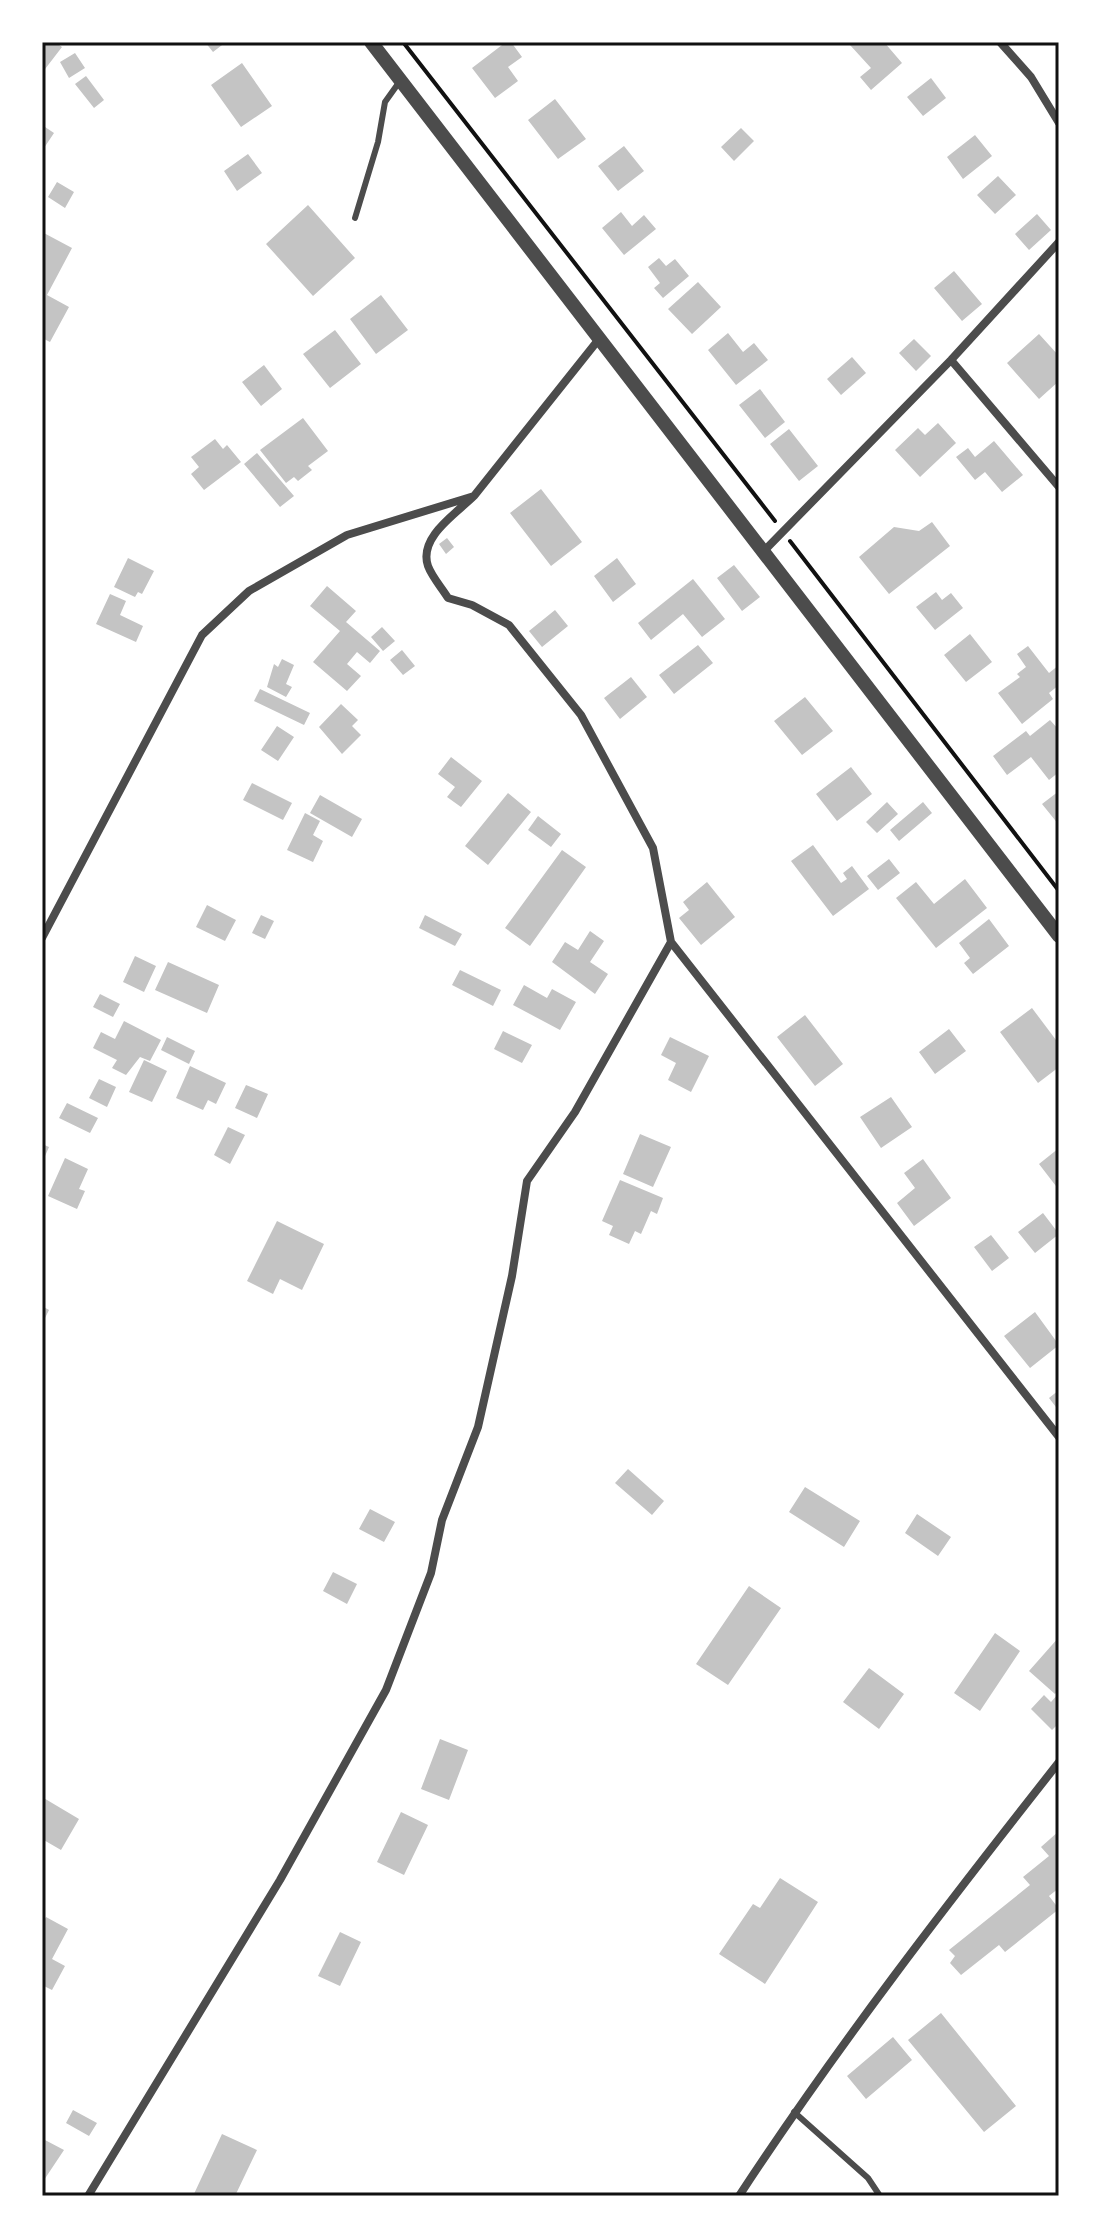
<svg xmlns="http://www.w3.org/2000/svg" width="1101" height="2238" font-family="'Golos Text',sans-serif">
	<rect width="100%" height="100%" fill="#fff"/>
	<!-- building -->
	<path fill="#c4c4c4" d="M42 42H55L62 47 42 73Z
		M205 42H226L213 52Z
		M506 42H511L522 57 508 67 518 81 495 98 472 68Z
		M854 42H884L902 63 871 90 860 77 871 68 850 45Z
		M75 53 85 68 69 78 60 62Z
		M242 63 272 106 241 127 211 85Z
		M86 76 104 100 94 108 75 84Z
		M931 78 946 98 923 116 907 97Z
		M555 99 586 139 558 159 528 120Z
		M42 125 54 133 42 151Z
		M741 128 754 141 734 161 721 147Z
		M975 135 992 156 963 179 947 157Z
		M624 146 644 171 618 191 598 166Z
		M248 154 262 173 237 191 224 171Z
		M998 176 1016 195 995 214 977 195Z
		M57 182 74 192 65 208 48 197Z
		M308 205 355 258 313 296 266 244Z
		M621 212 632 226 644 215 656 229 624 255 602 228Z
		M1037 214 1051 230 1029 250 1015 234Z
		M42 232 72 248 47 295 69 307 50 342 42 338Z
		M659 258 666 266 675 259 689 276 663 298 654 288 660 283 648 267Z
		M954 271 982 304 962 321 934 288Z
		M698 282 721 307 692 334 668 309Z
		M381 295 408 330 376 354 350 319Z
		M335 330 361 364 330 388 303 354Z
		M728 333 743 352 754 343 768 360 736 385 708 350Z
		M1039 334 1059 356V381L1039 399 1007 363Z
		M914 339 931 356 916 371 899 353Z
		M852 357 866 373 841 395 827 379Z
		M264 365 282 389 261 406 242 382Z
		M760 389 785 422 765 438 739 405Z
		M303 418 328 451 308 466 312 470 298 481 294 477 286 483 260 450Z
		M938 423 956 443 920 477 895 450 918 428 925 435Z
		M789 429 818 466 799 481 770 444Z
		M215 439 223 449 227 445 241 462 204 490 191 474 199 467 191 457Z
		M994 441 1023 475 1002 492 985 472 975 480 956 457 968 448 975 457Z
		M257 453 294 496 280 507 244 464Z
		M541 489 582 542 551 566 510 513Z
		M932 522 950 546 889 594 859 557 894 527 919 531Z
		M447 538 454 547 446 554 439 544Z
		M128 558 154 571 142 594 138 592 135 597 114 587Z
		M617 558 636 584 613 602 594 576Z
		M734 565 760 597 742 611 717 578Z
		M693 579 725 619 702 637 683 614 651 640 638 623Z
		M327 586 356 611 346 622 380 651 370 663 357 652 347 664 361 676 347 691 313 662 340 631 310 606Z
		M936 592 942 600 951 593 963 608 935 630 916 607Z
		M110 594 126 601 120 615 143 626 136 642 96 624Z
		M555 610 568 626 542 647 529 631Z
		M382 627 395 641 383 651 371 637Z
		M970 634 992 662 966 682 944 655Z
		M698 645 713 663 674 694 659 675Z
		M1028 646 1049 673 1059 665V685L1049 693 1053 699 1022 724 998 693 1020 677 1017 674 1026 667 1017 654Z
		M402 650 415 666 403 675 390 660Z
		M282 659 294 665 286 684 292 687 286 697 267 687 274 664 278 667Z
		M631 677 647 697 620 719 604 698Z
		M260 689 310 713 304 725 254 701Z
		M805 697 833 731 802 755 774 721Z
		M341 704 358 720 352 726 361 735 342 754 319 727Z
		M1050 720 1059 730V772L1049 780 1031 757 1007 775 993 756 1026 731 1030 736Z
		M277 726 294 737 278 761 261 750Z
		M451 757 482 781 461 807 447 797 455 787 438 774Z
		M851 767 872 794 837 821 816 794Z
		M252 783 292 803 283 820 243 800Z
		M1059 791V825L1042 804Z
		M508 793 531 812 488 865 465 846Z
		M320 795 362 819 352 837 310 813Z
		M887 802 898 814 877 833 866 822Z
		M923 802 932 813 899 841 890 830Z
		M305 813 320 821 313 835 323 841 313 862 287 850Z
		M538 816 561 834 551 847 528 830Z
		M813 845 841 883 847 879 843 873 852 866 869 889 833 916 791 861Z
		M562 850 586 867 530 946 505 928Z
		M889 859 900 873 878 890 867 876Z
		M965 879 987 908 936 948 896 898 916 882 934 904Z
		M707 882 735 917 701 945 679 918 689 910 683 902Z
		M207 905 236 920 225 941 196 927Z
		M261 915 274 921 265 939 252 933Z
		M425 915 462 934 455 946 419 928Z
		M989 919 1009 946 973 974 964 963 970 958 959 943Z
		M590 931 604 941 590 962 608 974 595 994 552 962 565 942 578 950Z
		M135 956 156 966 144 992 123 982Z
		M168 962 219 985 207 1013 155 990Z
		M460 970 501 990 493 1006 452 985Z
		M524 985 547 998 552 989 576 1002 560 1030 513 1005Z
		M100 994 120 1004 113 1017 93 1007Z
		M1032 1008 1059 1044V1067L1038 1083 1000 1032Z
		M805 1015 843 1064 815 1086 777 1037Z
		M124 1021 161 1040 150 1061 140 1057 126 1075 112 1068 117 1060 93 1048 101 1032 115 1039Z
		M949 1029 966 1051 935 1074 919 1052Z
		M503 1031 532 1045 522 1063 494 1049Z
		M167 1037 195 1051 189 1064 161 1050Z
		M670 1037 709 1056 691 1092 668 1080 676 1063 661 1055Z
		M144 1060 167 1071 152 1102 129 1092Z
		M190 1066 226 1083 216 1104 208 1100 203 1110 176 1098Z
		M99 1079 116 1087 107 1107 89 1098Z
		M246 1085 268 1094 257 1118 235 1108Z
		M891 1097 912 1127 881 1148 860 1117Z
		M67 1103 98 1118 90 1133 59 1118Z
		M228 1127 245 1135 230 1164 214 1155Z
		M640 1134 671 1147 653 1187 623 1174Z
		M42 1144 49 1147 42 1163Z
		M1059 1148V1190L1039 1164Z
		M65 1158 88 1169 79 1189 85 1191 77 1209 48 1196Z
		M923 1159 951 1198 914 1226 897 1203 915 1188 904 1173Z
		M620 1180 663 1198 657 1214 651 1211 641 1234 635 1231 629 1244 609 1235 613 1226 602 1221Z
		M1043 1213 1059 1234 1035 1253 1018 1232Z
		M277 1221 324 1244 302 1290 280 1279 273 1294 247 1281Z
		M991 1235 1009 1258 992 1271 974 1247Z
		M42 1306 49 1310 42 1324Z
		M1035 1312 1059 1345 1030 1368 1004 1336Z
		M1059 1390V1411L1049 1398Z
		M628 1469 664 1501 652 1515 615 1483Z
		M805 1487 860 1521 844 1547 789 1512Z
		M370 1509 395 1522 384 1542 359 1529Z
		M917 1514 951 1537 938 1556 905 1533Z
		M333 1572 357 1584 347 1604 323 1591Z
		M749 1586 781 1608 728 1685 696 1664Z
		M995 1633 1020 1651 980 1711 954 1693Z
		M1059 1637V1689L1055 1694 1029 1671Z
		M869 1668 904 1694 879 1729 843 1702Z
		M1059 1693V1723L1052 1730 1031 1709 1044 1695 1051 1702Z
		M440 1739 468 1750 449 1800 421 1789Z
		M42 1797 79 1819 61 1850 42 1839Z
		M401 1812 428 1825 404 1875 377 1862Z
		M1059 1831V1888L1049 1896 1059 1909 1005 1952 999 1945 961 1975 950 1963 955 1956 949 1950 1030 1885 1023 1877 1049 1856 1041 1847Z
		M780 1878 818 1902 765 1984 719 1954 753 1904 760 1908Z
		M46 1917 68 1929 52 1959 65 1966 52 1990 42 1985V1924Z
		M340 1932 361 1942 340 1986 318 1976Z
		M941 2013 1016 2106 984 2132 908 2040Z
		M893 2037 912 2060 866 2099 847 2076Z
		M73 2110 97 2123 89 2136 66 2123Z
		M222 2134 257 2150 235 2196H193Z
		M45 2140 64 2150 42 2183V2145Z"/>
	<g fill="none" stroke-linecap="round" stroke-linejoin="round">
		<!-- path -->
		<path stroke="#111" stroke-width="4" d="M403 42 775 521
			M790 541 1059 891"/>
		<!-- service -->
		<path stroke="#4c4c4c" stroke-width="6" d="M355 218 378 142 385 102 400 81
			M794 2112 868 2178 880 2196"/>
		<!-- minor -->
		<path stroke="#4c4c4c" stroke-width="8" d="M1000 42 1031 77 1059 123
			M951 360 1059 487
			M474 496C457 513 418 537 428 566 432 577 442 588 448 598L472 605 509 625 581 715 653 848 671 942 1059 1437
			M763 552 951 360 1059 242
			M42 938 202 635 249 591 347 535 474 496 599 339
			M88 2196 280 1880 386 1690 431 1573 442 1520 478 1427 512 1276 527 1181 575 1112 671 942
			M739 2196C838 2045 948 1903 1059 1762"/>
		<!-- tertiary -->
		<path stroke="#4c4c4c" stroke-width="14" d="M371 42 1059 936"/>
	</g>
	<!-- border -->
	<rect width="1101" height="2238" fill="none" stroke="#ffffff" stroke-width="88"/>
	<rect x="44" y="44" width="1013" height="2150" fill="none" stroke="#111" stroke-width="3"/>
</svg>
